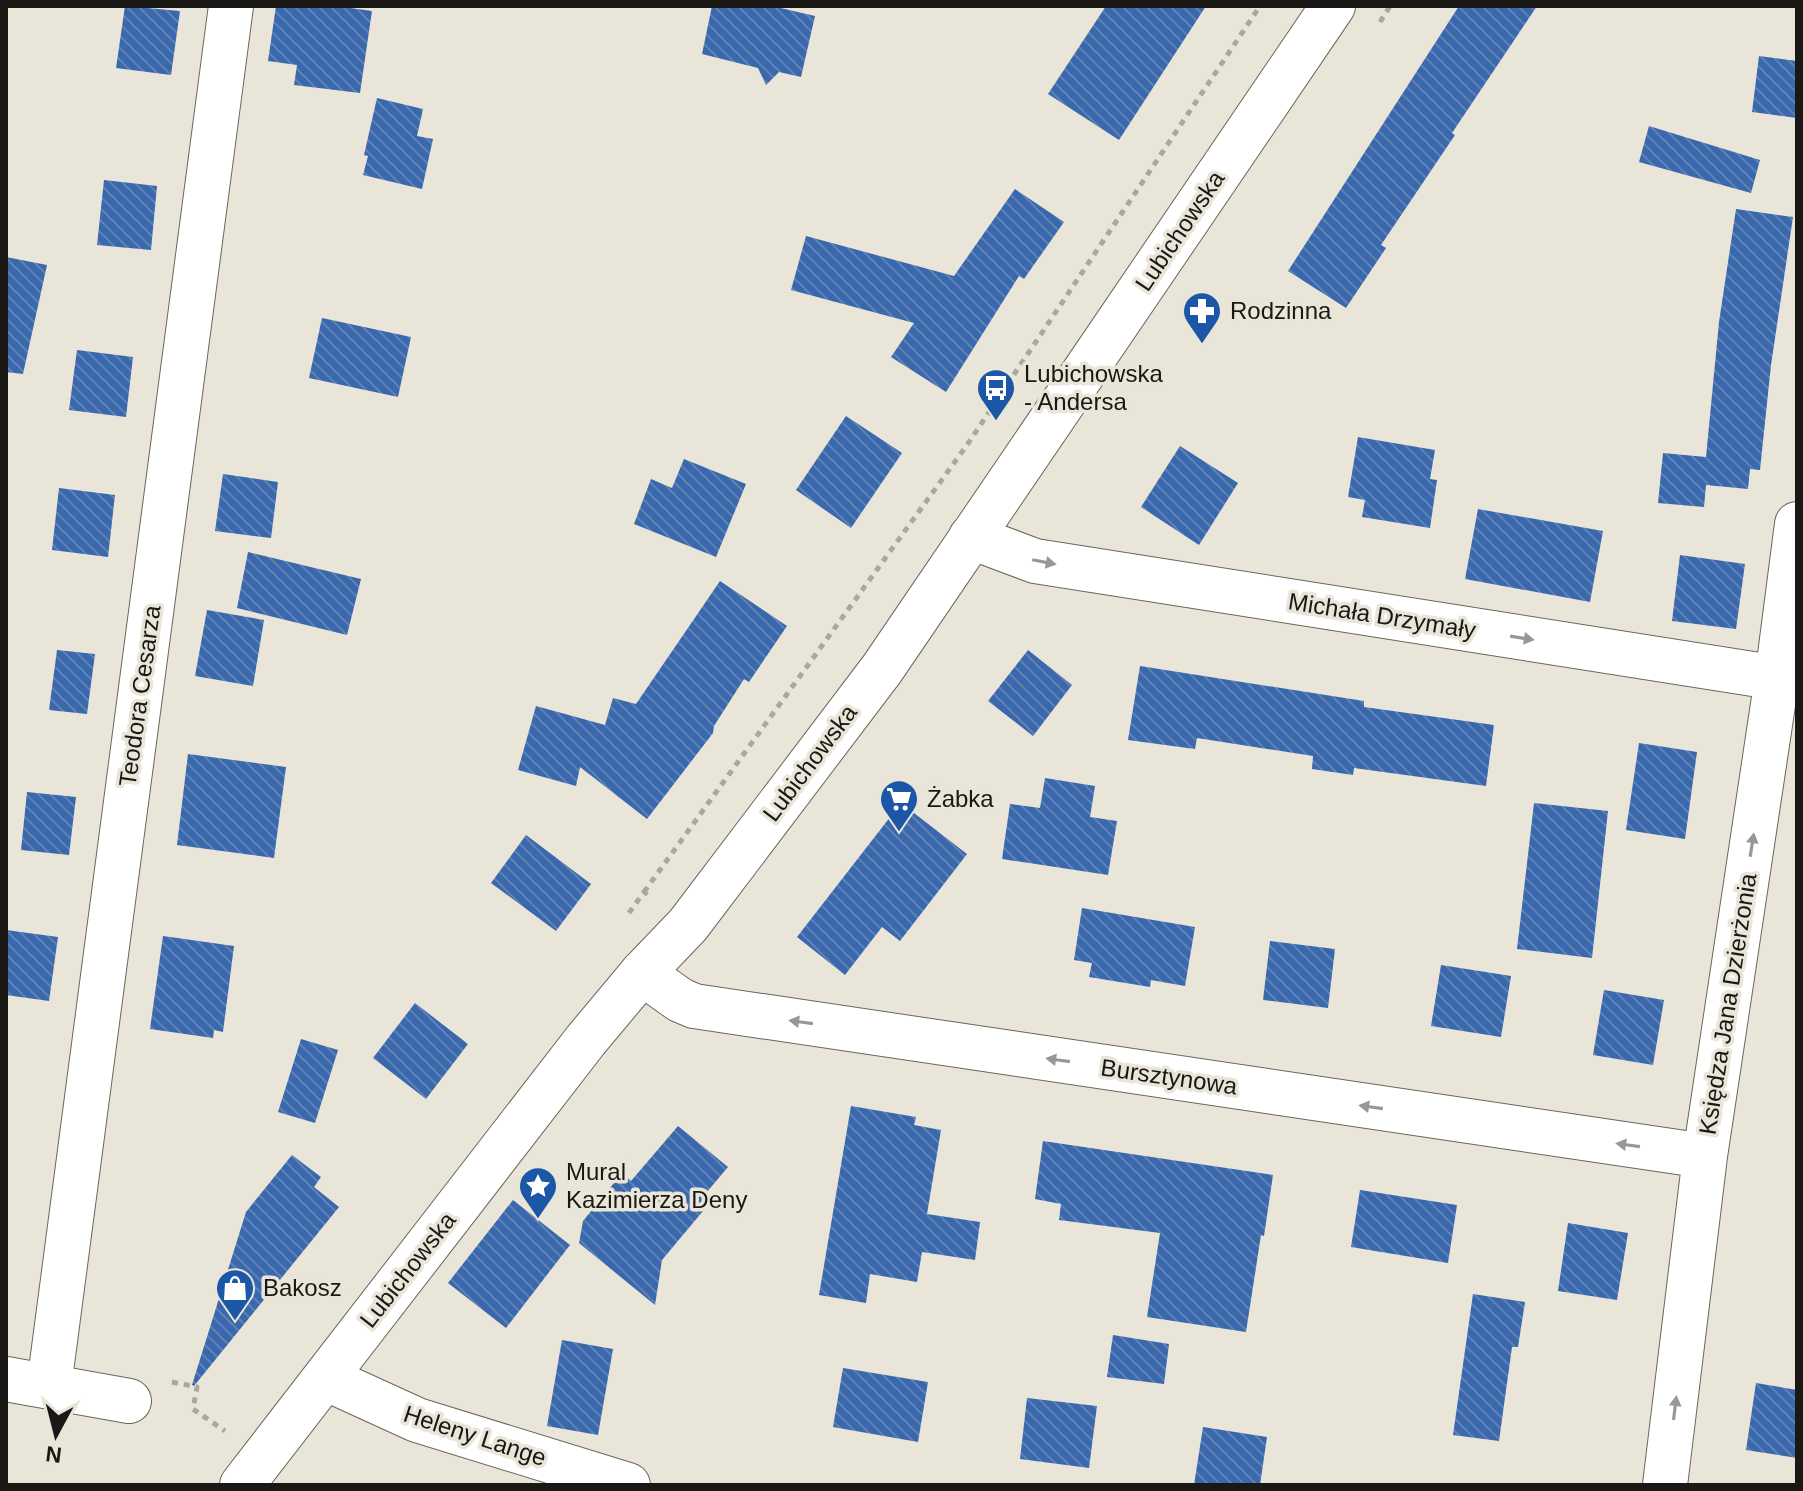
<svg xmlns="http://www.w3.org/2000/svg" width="1803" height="1491" font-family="Helvetica,sans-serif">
	<defs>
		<pattern id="building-back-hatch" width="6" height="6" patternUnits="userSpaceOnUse" patternTransform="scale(2)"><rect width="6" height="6" fill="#3968ae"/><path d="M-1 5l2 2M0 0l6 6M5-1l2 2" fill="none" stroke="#6081b1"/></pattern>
	</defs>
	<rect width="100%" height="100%" fill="#e9e5d8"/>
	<!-- building -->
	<path fill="url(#building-back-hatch)" d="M125 6 180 11 171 75 116 68Z
		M276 6H336L372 11 360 93 294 85 297 65 268 61Z
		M712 6H772L815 16 801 77 779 72 766 85 758 68 702 54Z
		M1106 6H1206L1119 140 1048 94Z
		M1459 6H1537L1452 133 1455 135 1381 245 1386 248 1346 308 1288 271Z
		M1759 56 1797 61V118L1752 112Z
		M377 98 423 109 417 136 433 139 422 189 363 175 368 156 364 155Z
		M1649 126 1760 160 1751 193 1639 162Z
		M104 180 157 186 151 250 97 245Z
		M1015 189 1064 222 1024 279 1019 276 946 392 891 357 914 323 791 290 806 236 954 276Z
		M1736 209 1793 217 1771 365 1760 470 1750 469 1748 489 1706 485 1704 507 1658 503 1663 453 1706 457 1719 322Z
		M6 257 47 265 23 374 6 372Z
		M322 318 411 337 398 397 309 378Z
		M77 350 133 357 126 417 69 410Z
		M846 416 902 453 851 528 796 490Z
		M1358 437 1435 450 1430 479 1437 480 1430 528 1362 517 1365 500 1348 497Z
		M1180 446 1238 483 1199 545 1141 507Z
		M684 459 746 484 716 557 634 524 651 479 672 488Z
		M223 474 278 482 271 538 215 531Z
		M59 488 115 495 108 557 52 550Z
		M1478 509 1603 531 1590 602 1465 579Z
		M248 552 361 579 347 635 237 608Z
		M1680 555 1745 564 1736 629 1672 621Z
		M720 581 787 626 749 682 744 679 714 726 713 733 647 819 580 767 576 786 518 770 536 706 605 725 613 698 636 704Z
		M207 610 264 620 253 686 195 676Z
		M57 650 95 654 87 714 49 710Z
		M1028 650 1072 685 1033 736 988 701Z
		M1140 666 1364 701V707L1494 725 1486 786 1354 768 1353 775 1312 769 1313 756 1197 738 1195 749 1128 740Z
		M1639 743 1697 752 1685 839 1626 830Z
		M188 754 286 767 274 858 177 845Z
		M1045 778 1095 786 1090 817 1117 821 1108 875 1002 859 1010 804 1040 808Z
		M27 792 76 797 69 855 21 850Z
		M901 803 967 854 900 941 882 927 845 975 797 937Z
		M1534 803 1608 811 1592 958 1517 949Z
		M526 835 591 884 556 931 491 883Z
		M1082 908 1195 927 1185 986 1151 980 1150 987 1089 977 1092 963 1074 960Z
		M6 930 58 937 49 1001 6 995Z
		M163 936 234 946 223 1032 214 1030 213 1038 150 1029Z
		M1270 941 1335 949 1328 1008 1263 1000Z
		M1441 965 1511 976 1501 1037 1431 1026Z
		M1604 990 1664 1000 1653 1065 1593 1055Z
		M415 1003 468 1044 426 1099 373 1058Z
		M301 1039 338 1050 315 1123 278 1112Z
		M851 1106 916 1117 914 1125 941 1130 927 1214 980 1222 975 1260 922 1252 917 1282 870 1274 866 1303 819 1295Z
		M678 1126 728 1167 706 1193 713 1199 662 1260 655 1305 579 1243 583 1221 622 1173 631 1181Z
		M1043 1141 1273 1175 1264 1236 1261 1235 1246 1332 1147 1317 1160 1233 1059 1220 1061 1204 1035 1199Z
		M292 1155 321 1177 314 1187 339 1207 194 1386 192 1385 246 1212Z
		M1360 1190 1457 1205 1448 1263 1351 1247Z
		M513 1200 570 1245 506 1328 448 1283Z
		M1568 1223 1628 1233 1617 1300 1558 1291Z
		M1473 1294 1525 1302 1518 1347H1512L1499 1441 1453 1435Z
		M1113 1335 1169 1344 1164 1384 1107 1377Z
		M562 1340 613 1349 598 1435 547 1426Z
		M843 1368 928 1382 918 1442 833 1427Z
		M1756 1383 1797 1390V1458L1746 1450Z
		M1027 1398 1097 1406 1089 1468 1020 1459Z
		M1203 1427 1267 1437 1260 1485H1194Z"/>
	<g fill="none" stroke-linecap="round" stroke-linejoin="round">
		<!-- minor casing -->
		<g stroke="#6a665b" stroke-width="46">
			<path id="minor" d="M971 537 1035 561 1797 681
				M642 973 680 1000 694 1006 1705 1156
				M325 1378 417 1420 628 1485
				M6 1379 129 1401
				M49 1386 231 6
				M1665 1485 1705 1156 1777 678 1797 524"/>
		</g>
		<!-- tertiary casing -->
		<g stroke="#6a665b" stroke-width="46">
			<path id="tertiary" d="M242 1485 586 1040 642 973 688 925 882 669 1333 6"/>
		</g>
		<!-- path -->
		<path stroke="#aaa79c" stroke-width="5" stroke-dasharray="6 6" stroke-linecap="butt" d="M1380 22 1390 6
			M644 892 967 445 1260 6
			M629 913 644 892 651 896
			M172 1382 197 1387 193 1409 225 1431"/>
		<!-- minor -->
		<use href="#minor" stroke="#fff" stroke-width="44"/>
		<!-- tertiary -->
		<use href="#tertiary" stroke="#fff" stroke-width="44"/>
	</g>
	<!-- one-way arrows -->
	<defs><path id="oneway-solid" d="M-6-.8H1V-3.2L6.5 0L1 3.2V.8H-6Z" transform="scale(2)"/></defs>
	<g fill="#989795">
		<use href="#oneway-solid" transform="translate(1044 562) rotate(11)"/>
		<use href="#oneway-solid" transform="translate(1522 638) rotate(9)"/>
		<use href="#oneway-solid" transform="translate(1752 845) rotate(-81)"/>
		<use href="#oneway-solid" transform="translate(801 1022) rotate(-172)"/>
		<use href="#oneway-solid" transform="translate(1058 1060) rotate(-172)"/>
		<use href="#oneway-solid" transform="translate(1371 1107) rotate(-172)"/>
		<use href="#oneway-solid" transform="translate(1628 1145) rotate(-172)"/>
		<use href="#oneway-solid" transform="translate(1675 1408) rotate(-83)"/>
	</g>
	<!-- icons -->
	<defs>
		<g id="pharmacy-pin" transform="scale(2)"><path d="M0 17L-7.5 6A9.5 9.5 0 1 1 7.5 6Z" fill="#1b56a7" stroke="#e9e5d8"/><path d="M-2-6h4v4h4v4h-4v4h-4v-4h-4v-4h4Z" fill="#fff"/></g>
		<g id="bus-pin" transform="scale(2)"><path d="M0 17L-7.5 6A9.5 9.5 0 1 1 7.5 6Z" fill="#1b56a7" stroke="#e9e5d8"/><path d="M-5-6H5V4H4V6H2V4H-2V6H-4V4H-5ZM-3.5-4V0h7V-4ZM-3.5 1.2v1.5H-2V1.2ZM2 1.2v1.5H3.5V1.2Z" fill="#fff"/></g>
		<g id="supermarket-pin" transform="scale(2)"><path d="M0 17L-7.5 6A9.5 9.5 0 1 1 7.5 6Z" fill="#1b56a7" stroke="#e9e5d8"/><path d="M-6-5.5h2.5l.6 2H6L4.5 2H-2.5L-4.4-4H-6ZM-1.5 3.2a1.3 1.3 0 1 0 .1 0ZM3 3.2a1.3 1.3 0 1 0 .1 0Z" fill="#fff"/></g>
		<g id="sight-pin" transform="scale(2)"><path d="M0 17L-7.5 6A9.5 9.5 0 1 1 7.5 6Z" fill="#1b56a7" stroke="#e9e5d8"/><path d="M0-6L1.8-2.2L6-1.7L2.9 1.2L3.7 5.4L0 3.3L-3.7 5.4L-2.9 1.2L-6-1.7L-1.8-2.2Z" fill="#fff"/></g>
		<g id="shop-pin" transform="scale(2)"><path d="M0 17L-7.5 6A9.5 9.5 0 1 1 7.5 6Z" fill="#1b56a7" stroke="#e9e5d8"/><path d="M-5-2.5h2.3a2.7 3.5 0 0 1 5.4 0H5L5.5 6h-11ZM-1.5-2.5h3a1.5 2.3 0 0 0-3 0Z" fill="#fff"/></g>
	</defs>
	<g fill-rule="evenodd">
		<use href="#pharmacy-pin" x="1202" y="311"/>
		<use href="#bus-pin" x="996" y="388"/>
		<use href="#supermarket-pin" x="899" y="799"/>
		<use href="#sight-pin" x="538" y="1186"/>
		<use href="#shop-pin" x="235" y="1288"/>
	</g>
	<g text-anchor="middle" stroke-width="7" stroke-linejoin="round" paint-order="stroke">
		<!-- street labels -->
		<g font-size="24" fill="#1a1814" stroke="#e9e5d8">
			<text transform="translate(1180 231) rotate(-56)" y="8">Lubichowska</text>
			<text transform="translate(1382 616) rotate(9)" y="8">Michała Drzymały</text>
			<text transform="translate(140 696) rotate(-82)" y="8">Teodora Cesarza</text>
			<text transform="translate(810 763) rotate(-53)" y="8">Lubichowska</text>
			<text transform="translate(1728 1004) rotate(-81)" y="8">Księdza Jana Dzierżonia</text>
			<text transform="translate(1169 1077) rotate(8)" y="8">Bursztynowa</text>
			<text transform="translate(408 1270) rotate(-52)" y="8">Lubichowska</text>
			<text transform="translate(475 1436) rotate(18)" y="8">Heleny Lange</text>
		</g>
		<!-- poi labels -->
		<g font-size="24" fill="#1a1814" stroke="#e9e5d8" text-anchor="start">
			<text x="1230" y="319">Rodzinna</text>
			<text x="1024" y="382">Lubichowska<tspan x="1024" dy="28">- Andersa</tspan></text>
			<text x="927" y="807">Żabka</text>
			<text x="566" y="1180">Mural<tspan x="566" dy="28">Kazimierza Deny</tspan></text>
			<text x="263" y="1296">Bakosz</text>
		</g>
	</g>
	<!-- border -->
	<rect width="1803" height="1491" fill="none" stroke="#1a1814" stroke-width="16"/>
	<!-- north arrow -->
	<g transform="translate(56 1435) rotate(187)" stroke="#e9e5d8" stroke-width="6" paint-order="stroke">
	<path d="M0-6L14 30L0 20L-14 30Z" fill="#1a1814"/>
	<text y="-12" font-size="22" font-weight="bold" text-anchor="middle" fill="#1a1814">N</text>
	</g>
</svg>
